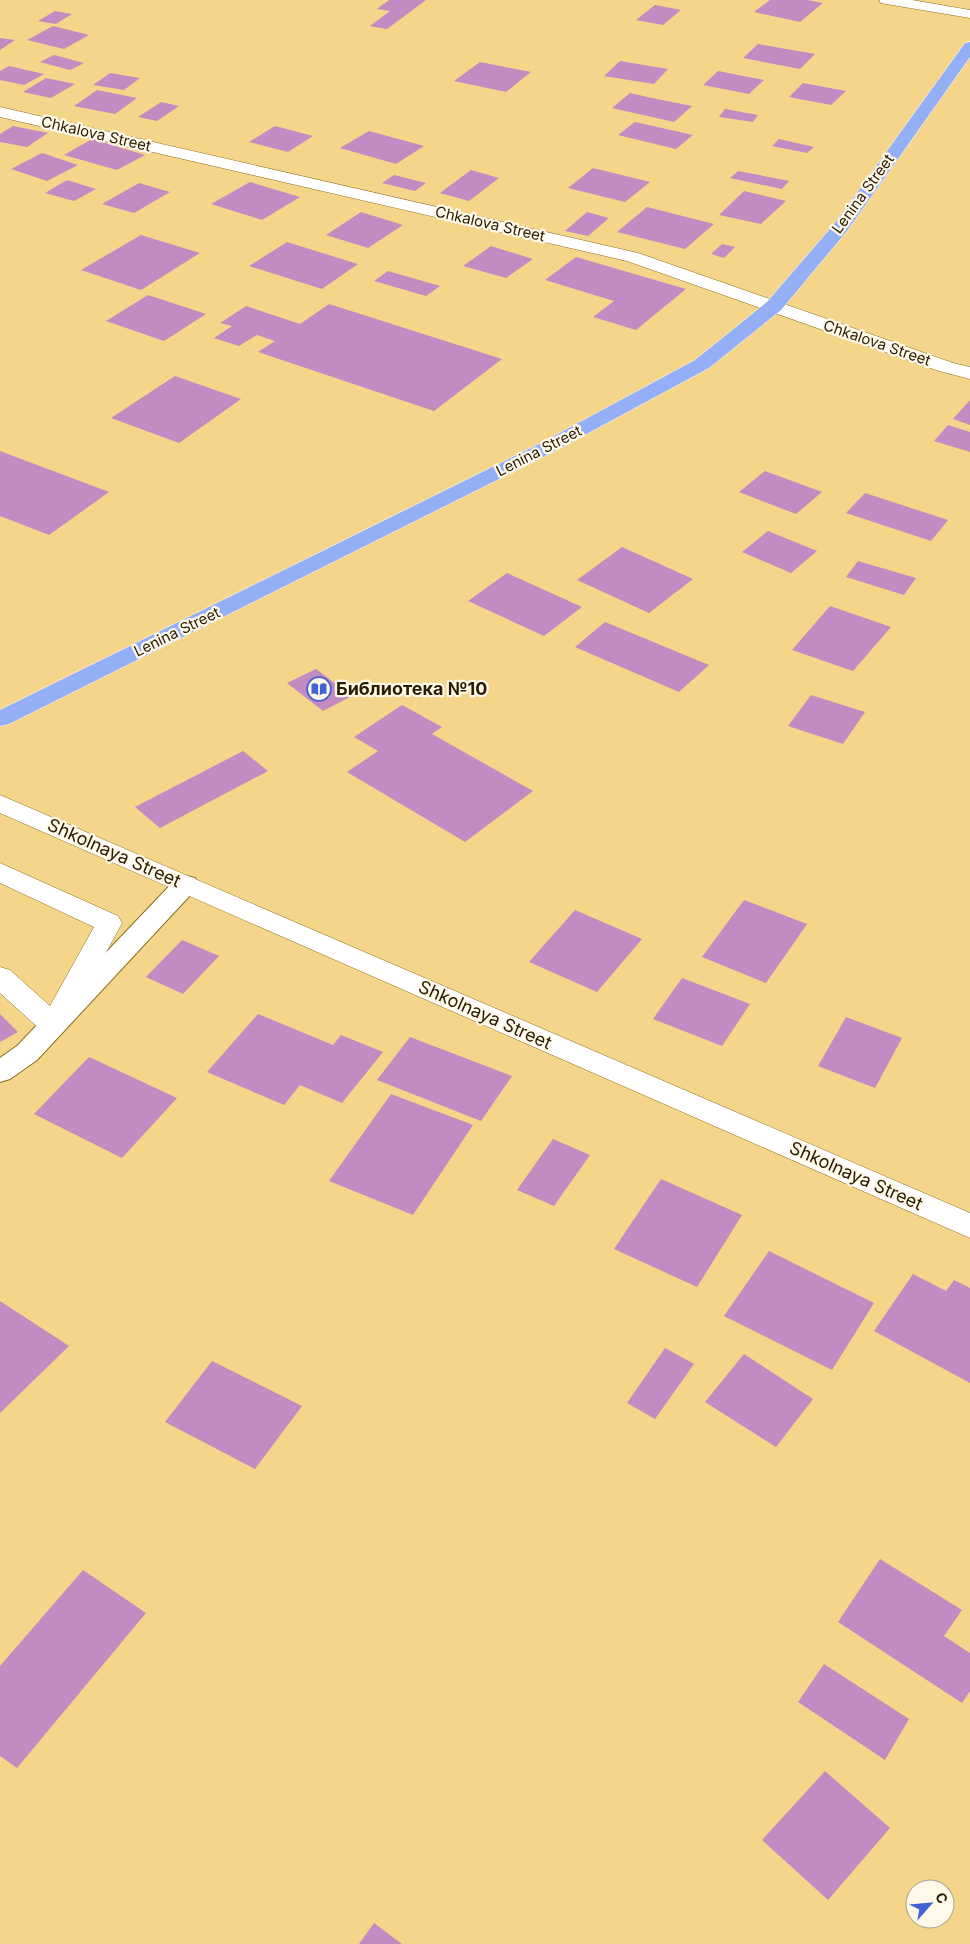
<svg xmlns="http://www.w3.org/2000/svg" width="970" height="1944" font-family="Inter,sans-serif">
	<rect width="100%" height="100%" fill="#f4d589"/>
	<!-- building -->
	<path fill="#c48bc2" d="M389 0H426L387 29 370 26 390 11 377 9Z
		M770 0H808L823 3 800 22 754 12Z
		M655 5 681 10 663 25 636 20Z
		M55 11 72 14 56 24 38 21Z
		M53 26 89 35 64 49 27 40Z
		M0 38 15 40 0 50Z
		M758 44 815 54 800 69 743 58Z
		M54 55 84 63 70 70 40 62Z
		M620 61 668 69 654 84 604 76Z
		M480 62 531 72 506 92 454 81Z
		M9 66 44 74 24 85 0 80V71Z
		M718 71 764 80 749 94 703 85Z
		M110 73 140 78 124 90 93 85Z
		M46 78 75 84 51 98 23 92Z
		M803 83 846 91 831 105 789 97Z
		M97 90 137 98 115 114 74 106Z
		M630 93 652 98 692 106 674 122 612 108Z
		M161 102 179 106 157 121 138 117Z
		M725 109 758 115 753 122 719 117Z
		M635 122 693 135 676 149 618 135Z
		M13 126 48 133 27 147 0 142V134Z
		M275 126 313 136 288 152 249 142Z
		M369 131 424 146 396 164 340 148Z
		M92 139 145 155 117 170 64 155Z
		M779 139 814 147 807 153 772 146Z
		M42 153 78 165 47 181 11 169Z
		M593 168 650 182 625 202 568 188Z
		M471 170 499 178 469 201 440 193Z
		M738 171 789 181 782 189 730 178Z
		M394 175 426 183 415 191 382 183Z
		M67 180 96 189 74 201 45 193Z
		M250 182 300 197 262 220 211 204Z
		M139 183 170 192 134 213 102 204Z
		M744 191 786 201 761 224 719 215Z
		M647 207 714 224 685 249 617 232Z
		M361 212 403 225 368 248 326 235Z
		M587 212 609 218 588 236 565 231Z
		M141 235 200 253 141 290 81 270Z
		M287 242 358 264 322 289 249 266Z
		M722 244 735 247 724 258 711 254Z
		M491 246 533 259 506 278 463 266Z
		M576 257 686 289 636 330 593 317 614 301 545 280Z
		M388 271 440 286 426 296 374 281Z
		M148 295 206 314 164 341 106 321Z
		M329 304 502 359 434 411 258 352 275 341 257 335 239 346 214 338 232 326 220 323 246 306 300 324Z
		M175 376 241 399 179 443 111 418Z
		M970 400V425L953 419Z
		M948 425 970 432V452L934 441Z
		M0 451 109 492 49 535 0 516Z
		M765 471 822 492 796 514 739 492Z
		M865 493 948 520 931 541 846 513Z
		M768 531 817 551 791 573 742 552Z
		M622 547 693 579 649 613 577 580Z
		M858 561 916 578 904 595 846 577Z
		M507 573 582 607 544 636 468 601Z
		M830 606 891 627 853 671 792 650Z
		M605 622 709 665 679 692 575 647Z
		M316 669 352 696 323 711 287 683Z
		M811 695 865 712 843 744 788 726Z
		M402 705 442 727 432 734 533 791 465 842 347 772 378 751 354 737Z
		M243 751 268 771 160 828 135 807Z
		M744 900 807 924 766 983 702 957Z
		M575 910 642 939 597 992 529 962Z
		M182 940 219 956 183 994 146 977Z
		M682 978 750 1004 722 1046 653 1019Z
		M0 1014 18 1032 0 1042Z
		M258 1014 333 1045 341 1035 383 1052 342 1103 300 1085 284 1105 207 1072Z
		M846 1017 902 1038 875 1088 818 1066Z
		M410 1037 512 1076 481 1121 377 1080Z
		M89 1057 177 1098 122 1158 34 1114Z
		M391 1094 473 1125 413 1215 329 1181Z
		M553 1139 590 1155 554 1206 517 1190Z
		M661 1179 742 1215 697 1287 614 1249Z
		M769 1251 874 1303 832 1370 724 1316Z
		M913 1274 946 1291 954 1280 970 1288V1383L874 1331Z
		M0 1301 69 1346 0 1413Z
		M665 1348 694 1364 655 1419 627 1403Z
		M744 1354 813 1399 776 1447 705 1402Z
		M212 1361 302 1406 255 1469 165 1422Z
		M880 1559 962 1610 944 1636 970 1653V1691L962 1703 838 1622Z
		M83 1570 146 1613 17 1768 0 1756V1666Z
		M824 1664 909 1719 885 1760 798 1702Z
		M825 1771 890 1828 828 1900 762 1840Z
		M374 1923 402 1944H359Z"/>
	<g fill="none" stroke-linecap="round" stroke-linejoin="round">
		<!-- lane casing -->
		<g stroke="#8b6e1e" stroke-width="2">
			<path id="lane" d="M186 876 195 878 199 884 195 890 37 1060 10 1079 0 1082V1058L17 1046 177 878Z"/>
		</g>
		<!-- street casing -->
		<g stroke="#8b6e1e" stroke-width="1">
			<path id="street" d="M879 0H912L970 10V18L886 4 881 3Z
				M0 107 638 253 953 363 970 367V379L939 371 627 261 0 117Z
				M0 795 970 1213V1238L0 813Z
				M0 863 118 916 122 923 63 1032 53 1035 43 1032 0 993V967L10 970 50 1006 94 927 0 883Z"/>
		</g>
		<!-- highway casing -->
		<g stroke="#fff" stroke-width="1">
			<path id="highway" d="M970 42V57L847 231 781 310 709 368 553 452 9 724 0 726V710L539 444 695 360 767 302 835 223 965 43Z"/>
		</g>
		<!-- lane -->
		<use href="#lane" fill="#fff" fill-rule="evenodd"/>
		<!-- street -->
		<use href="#street" fill="#fff" fill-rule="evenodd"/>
		<!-- highway -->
		<use href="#highway" fill="#94aff5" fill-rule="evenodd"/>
	</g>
	<!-- icons -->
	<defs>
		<g id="library-ring" transform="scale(1.25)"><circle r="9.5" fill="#fff9ea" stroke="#4162d5" stroke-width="1.5"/><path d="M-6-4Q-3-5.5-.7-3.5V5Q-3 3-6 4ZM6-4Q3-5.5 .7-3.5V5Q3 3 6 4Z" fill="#4162d5"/></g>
	</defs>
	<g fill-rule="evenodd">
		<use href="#library-ring" x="319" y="689"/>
	</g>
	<g text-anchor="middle" stroke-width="4.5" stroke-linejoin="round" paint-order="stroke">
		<!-- far-street labels -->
		<g font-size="15" fill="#281c00" stroke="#fff9ea">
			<text transform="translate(96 134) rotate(13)" y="5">Chkalova Street</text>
			<text transform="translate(863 194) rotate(-54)" y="5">Lenina Street</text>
			<text transform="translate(490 224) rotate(13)" y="5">Chkalova Street</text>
			<text transform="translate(877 343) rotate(19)" y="5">Chkalova Street</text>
			<text transform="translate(539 451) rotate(-27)" y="5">Lenina Street</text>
			<text transform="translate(177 632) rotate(-26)" y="5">Lenina Street</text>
		</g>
		<!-- poi labels -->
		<g font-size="18" font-weight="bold" fill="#281c00" stroke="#fff9ea" text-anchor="start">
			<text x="336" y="695">Библиотека №10</text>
		</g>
		<!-- street labels -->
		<g font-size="18" fill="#281c00" stroke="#fff9ea">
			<text transform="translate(114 853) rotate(24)" y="6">Shkolnaya Street</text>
			<text transform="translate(485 1015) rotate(24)" y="6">Shkolnaya Street</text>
			<text transform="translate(856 1176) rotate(24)" y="6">Shkolnaya Street</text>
		</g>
	</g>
	<!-- north arrow -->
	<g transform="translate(930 1904) rotate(63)"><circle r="24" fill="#fff9ea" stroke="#a9a18c"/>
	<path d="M0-4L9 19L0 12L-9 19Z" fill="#4162d5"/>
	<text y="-8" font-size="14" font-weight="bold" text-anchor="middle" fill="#281c00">С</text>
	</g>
</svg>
